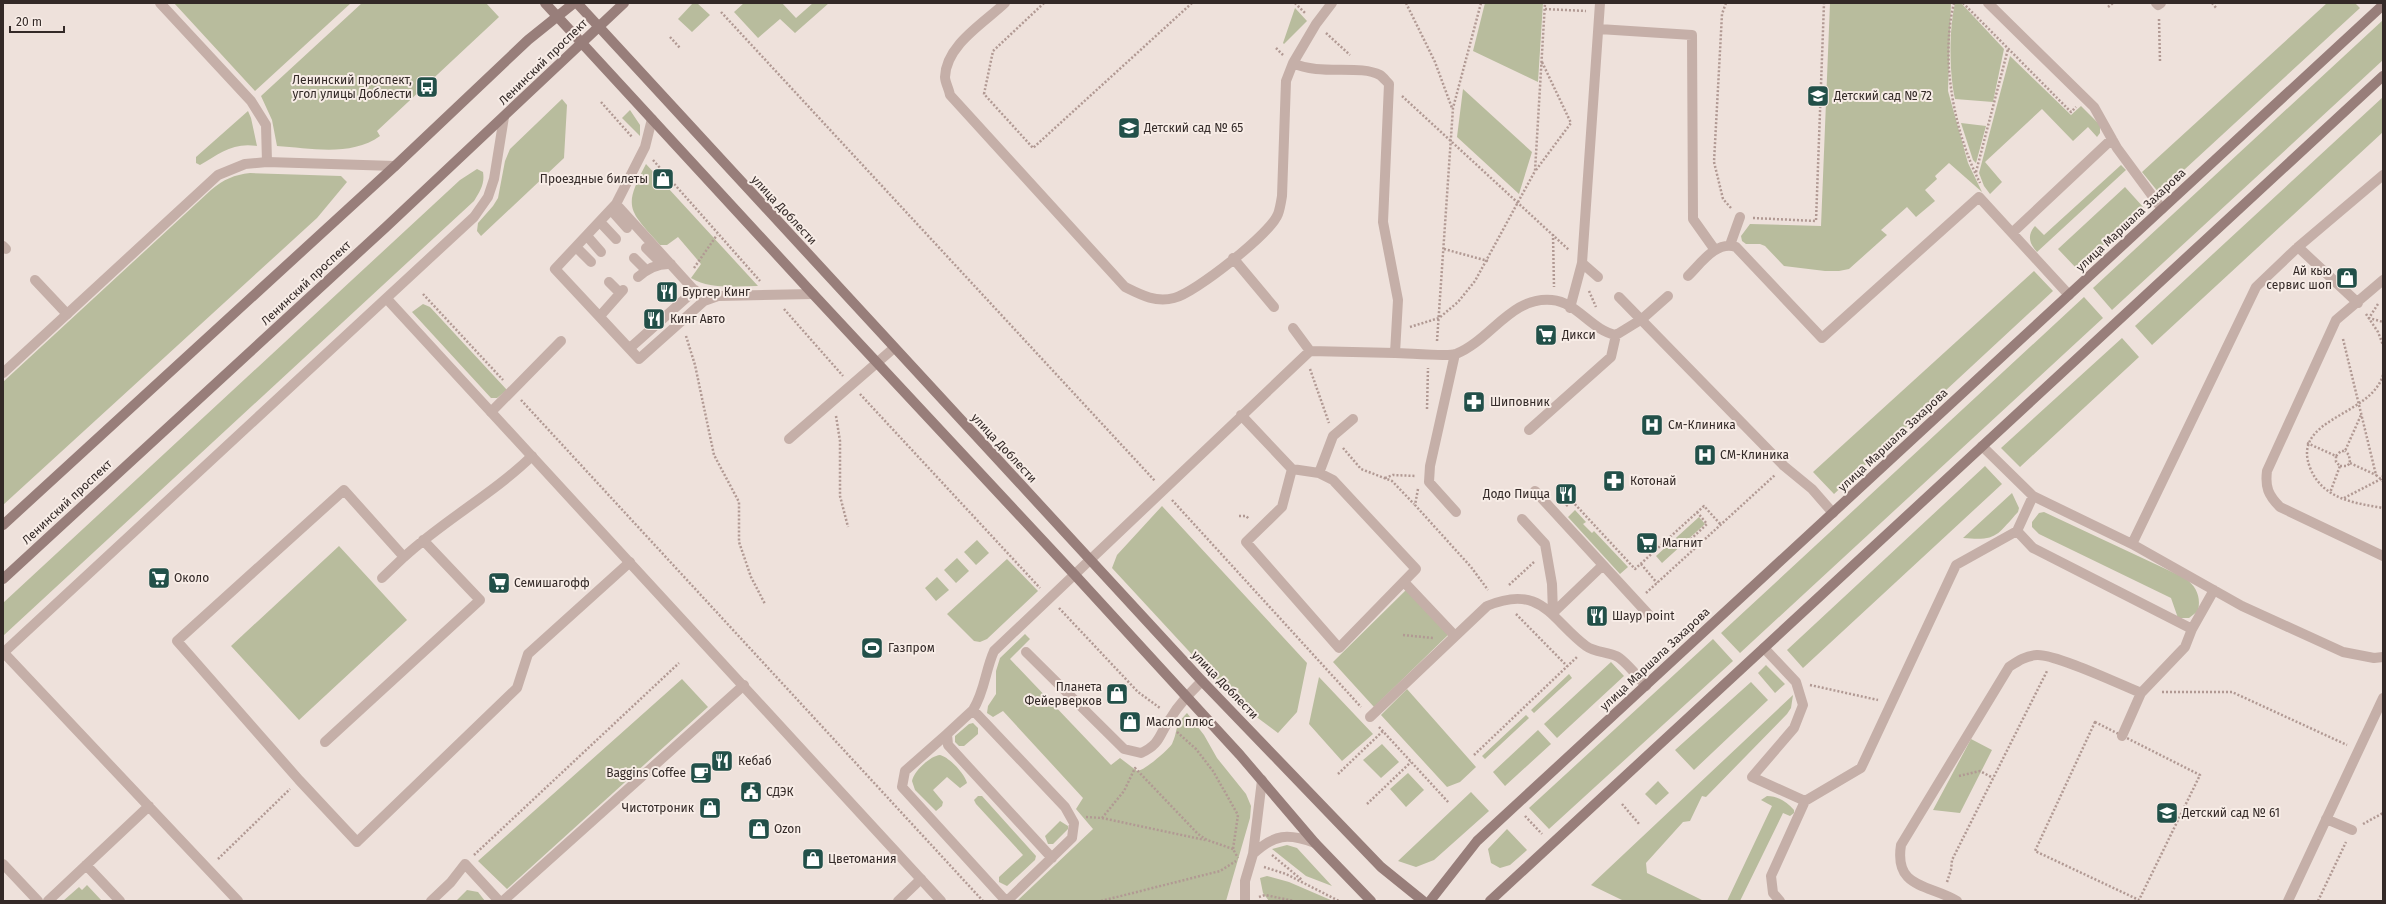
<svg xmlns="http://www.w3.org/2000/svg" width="2386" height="904" font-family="'Fira Sans',sans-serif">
	<rect width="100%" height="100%" fill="#eee1db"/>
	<!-- green -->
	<path fill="#b8bc9d" d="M174 3H351L255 91Z
		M362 3H486L499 17 377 131 380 136C351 157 310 148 277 146L272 120 261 96Z
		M693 3H697L710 15 692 32 678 19Z
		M744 3H782L796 18 813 3H829L795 33 780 19 758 38 734 12Z
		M1485 3H1543L1538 82 1473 51Z
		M1830 3H1951L1948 91 1968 163 1982 192 1949 163 1935 176 1937 179 1925 190 1935 201 1916 217 1907 207 1881 230 1887 235 1849 269 1839 271H1825L1784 266 1765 246 1760 244H1746L1742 241 1741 236 1750 224 1821 226Z
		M1955 3H1961L2004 49 1993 102 1955 99C1949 72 1949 30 1955 3Z
		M2327 3H2355L2360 8 2159 193 2142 172Z
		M1295 8 1307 21 1284 44 1283 43Z
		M2383 20V60L2112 310 2093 288Z
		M2010 56 2071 115 2081 106 2100 125V133L2097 137 2088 127 2073 141 2042 109 1985 162 2002 182 1990 194 1984 186 1979 173Z
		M1463 89 1532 152 1519 194 1457 137Z
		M2383 97V132L2152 345 2135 326Z
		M562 99 567 105 564 158 481 236 477 231 478 223 493 206 498 198 505 161 510 149Z
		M630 110 640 125V136L622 118Z
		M248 111 251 118 257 146C233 142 219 154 200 165L196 163V157Z
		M1961 123 1986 126 1976 163 1973 160Z
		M646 164 758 286C735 286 712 290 691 278L701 264 678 237 667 245H660C628 209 623 208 646 164Z
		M2121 165 2126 170 2037 252C2029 243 2027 235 2035 226L2044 235Z
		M477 169 483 172C485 184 480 191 474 201L3 636V603L460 180Z
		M250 173 341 176 347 182 317 218 3 505V382L211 190C224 179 234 175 250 173Z
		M2125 187 2144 208 2077 269 2058 249Z
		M2034 271 2053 291 1834 494 1813 472Z
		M2084 297 2103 318 1740 653 1721 633Z
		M423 304 430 307 507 390 497 398H491L412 312Z
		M2122 338 2139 357 2020 467 2001 448Z
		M1985 466 2002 484 1803 668 1787 650Z
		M2012 493 2019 508 2018 512C1996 536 1997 541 1963 538Z
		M1162 506 1307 663 1297 712 1278 733 1235 701 1112 568 1117 555Z
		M1575 510 1586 522 1583 524 1592 533 1594 531 1628 567 1620 574 1568 517Z
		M2044 512 2185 578C2197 587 2201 597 2198 611L2189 618H2178L2171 598 2039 534 2032 527V522L2039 513Z
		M1699 517 1705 524 1662 563 1656 556Z
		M977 540 989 553 976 565 964 552Z
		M339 546 407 620 299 720 231 646Z
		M957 558 969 571 956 583 944 570Z
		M1007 559 1038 591 987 639 980 642 974 641 947 614Z
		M937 577 949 590 936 601 925 588Z
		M1406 590 1448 635 1374 707 1333 662Z
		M1025 634 1030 639 1010 659 1111 765 1120 758 1137 771C1144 771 1168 750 1172 744 1179 729 1173 727 1187 713L1204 735 1217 758 1246 794 1251 806 1250 818 1226 901H1017L1093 829 1076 809 1083 798 1003 711 993 717 987 713 988 706 996 694V671L1000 658Z
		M1713 639 1733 661 1549 829 1529 808Z
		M1611 662 1624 676 1557 738 1544 724Z
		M1766 665 1785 684 1775 693 1758 673Z
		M1569 674 1572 678 1534 713 1531 710Z
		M1319 677 1373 734 1342 761 1309 724Z
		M682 679 708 707 507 889 478 861Z
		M1751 682 1768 700 1694 770 1675 750Z
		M1407 689 1476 767 1460 782 1447 787 1381 715Z
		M1793 695 1791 708 1787 714 1706 797 1702 796 1690 821 1683 822 1646 863 1647 873 1704 901H1624L1591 885Z
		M1526 715 1529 718 1485 759 1482 756Z
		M973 723 978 728V734L964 746H959L955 742V736L969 724Z
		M1538 730 1551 744 1505 786 1493 772Z
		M1971 739 1992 750 1960 813 1933 810Z
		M1382 744 1399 762 1381 778 1363 760Z
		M940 755C949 757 965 774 967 783L960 788 947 777 933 790 943 802 942 806 936 811 915 790 912 781C914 771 930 756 940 755Z
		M1408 773 1424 790 1406 807 1390 789Z
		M1658 781 1669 793 1656 805 1645 794Z
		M1471 792 1489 811 1434 860 1416 867 1398 861Z
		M978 796H982L1036 856 1035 860 1007 886 999 882V877L1023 855 976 804 974 800Z
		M1767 796C1778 796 1787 802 1794 810V813L1790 816 1783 813 1740 901H1727L1772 806 1761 800Z
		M1060 821 1068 826V829L1053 844H1048L1045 836Z
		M1507 829 1527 850 1510 865 1500 868 1491 863 1488 849Z
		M1287 845 1297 848 1332 886 1306 876 1272 849Z
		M1267 876 1289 882 1333 901H1269L1263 893 1260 878Z
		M87 885 102 901H63L79 887 82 890Z
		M467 890 478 892 485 901H456Z"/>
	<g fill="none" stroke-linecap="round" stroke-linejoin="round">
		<!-- path -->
		<path stroke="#b19993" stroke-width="2.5" stroke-dasharray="2 2" stroke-linecap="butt" d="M1044 3 993 51 984 94 1033 148 1192 3
			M1295 3 1306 14
			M1406 3 1435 62 1452 108
			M1726 3 1722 14 1714 162 1723 199 1731 208
			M1954 3C1940 59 1954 132 1980 183
			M1963 3 2071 112 2076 107
			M2212 3 2217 9
			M2108 7 2113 3
			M1545 9 1586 11
			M721 12 1155 481
			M2159 19 2160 62
			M1326 33 1350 55
			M670 37 680 48
			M1276 48 1283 55
			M1402 96 1569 250
			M601 102 632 137
			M653 160 760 281
			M1536 170 1571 123 1542 62
			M1976 172 2008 49
			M1753 218 1816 221 1824 3
			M1553 234 1554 287
			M1444 249 1488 261
			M694 268 717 235
			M1589 291 1596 307
			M423 294 503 380
			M2378 304 2369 318 2383 322
			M784 309 843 376
			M2366 314 2378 332 2383 345
			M1410 327 1439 318 1458 302 1475 281 1535 171 1545 3
			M686 336 695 365 714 455 739 502V542L751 577 765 604
			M2343 339 2376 475 2383 481
			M1437 341 1453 108 1481 3
			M1310 369 1329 423
			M2383 375C2371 417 2288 418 2311 470 2324 499 2354 503 2383 508
			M860 394 1040 588
			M521 400 983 901
			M1427 409 1428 368
			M836 416 840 441V496L848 527
			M2307 443 2336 456V462L2340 466 2330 493
			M1343 448 1361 469 1392 481 1414 504
			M2336 456 2341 451H2345L2361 415
			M2350 463 2376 475
			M2340 466H2347L2350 463 2349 455 2345 451
			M1385 478 1393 475 1416 476
			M1418 489 1415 505 1471 567 1488 590
			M2344 498 2381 479 2383 476
			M1172 500 1361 707
			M1566 506 1572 501 1635 569 1704 506 1721 525
			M1697 512 1707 524 1691 539 1698 546
			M1239 516H1246L1249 519
			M1641 564 1657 583
			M1509 585 1534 562
			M1646 593 1775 475
			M1059 608 1138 692 1160 708
			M1516 614 1567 666
			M1403 635 1433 638
			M1810 685 1878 700
			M2162 692H2232L2347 745
			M2095 722 2200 775 2139 900 2035 851Z
			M1379 727 1449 803
			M1177 732 1196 749 1213 771 1238 815 1233 849 1238 858
			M1474 755 1578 656
			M1338 774 1383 731
			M1959 776 1980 771 1993 778
			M1367 804 1411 762
			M1622 804 1640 825
			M1525 816 1542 834
			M1086 817 1102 818 1124 791 1135 768 1198 834 1207 840 1233 849
			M1102 818 1205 840
			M2363 824 2383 813
			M474 855 679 663
			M1272 855 1302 880
			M218 859 290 789
			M1264 867 1286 874 1339 901
			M1947 882 1951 870 1952 860 2047 671
			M1259 897 1265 895 1294 901
			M1101 901 1220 871 1236 861
			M2318 901 2346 842"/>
		<!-- lane -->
		<path stroke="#c5afa8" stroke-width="10" d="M160 3 251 101 266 125 267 162
			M1005 3C984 23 946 45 945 77 945 82 949 89 950 95L1125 287C1141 295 1156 303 1174 298 1195 293 1271 233 1278 214 1280 209 1281 202 1282 196L1286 81 1293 63C1320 76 1359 64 1380 75 1383 77 1386 81 1389 84L1383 222 1398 300 1395 353 1310 351 994 651C985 671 985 691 973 710L1065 807 1074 823 1072 838 1007 901
			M1988 3 2094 107 2117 148 2162 209
			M2156 3 2158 5 2161 3
			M1599 29 1692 35 1693 219 1715 250
			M1293 63 1316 24 1332 3
			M652 119 645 147 616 204 555 269 639 359 704 301
			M616 204 704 301 718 296 813 294
			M611 210 627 228
			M600 222 616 239
			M2012 233 2112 139
			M587 236 601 252
			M1730 245 1740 217
			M3 246 6 249
			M576 247 591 262
			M2298 247 2358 303
			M646 248 660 262
			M634 258 646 270
			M1233 258 1274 307
			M1582 263 1598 277
			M1688 276C1701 263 1717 240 1736 247L1822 338 1979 197 2069 295
			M638 277C648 268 658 263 671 264
			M35 280 67 314
			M2383 280 2336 320 2267 471C2265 487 2268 495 2280 507L2383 556
			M609 282 620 293
			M1619 297 1784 466 1812 489 1833 513
			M1570 308 1582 263 1600 3
			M600 316 623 290
			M1293 328 1310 351
			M630 348 695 290
			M1395 353C1407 353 1448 357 1456 354 1491 340 1511 296 1552 300 1577 302 1592 331 1616 335L1642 319 1668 296
			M1455 354 1430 466 1429 482 1456 512
			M491 412 561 341
			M1241 415 1292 469 1319 473 1333 480 1416 569 1339 648 1246 542 1282 507 1292 469
			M1529 430 1611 357 1616 335
			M789 439 894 348
			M1982 446 2033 496 2132 544 2242 606 2343 652 2374 658 2383 657
			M532 456C493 494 444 520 404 557L344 490 177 641 299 780 357 842 517 688 528 654 630 562
			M1319 473 1333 436 1353 419
			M1535 491 1649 615
			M1522 519 1545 544 1552 584 1553 613
			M2132 544 2256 287 2298 247 2383 175
			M382 578 404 557
			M1404 582 1455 636
			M1553 613 1603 565
			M2192 629 2214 590
			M1764 648 1796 682 1803 705 1794 728 1752 777 1805 801 1771 876 1773 893 1780 901
			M1026 652 1124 749 1141 753C1161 744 1159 734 1170 719 1179 704 1190 693 1202 681
			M4 653 238 901
			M973 710 947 734 948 745 1052 858
			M1370 717 1487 606C1542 583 1551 620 1586 646 1594 652 1607 652 1616 656 1624 659 1639 678 1646 686
			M947 734 905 771 902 787 1006 901
			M2122 736 2141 693
			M325 742 480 600 423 540
			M1805 801 1861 768 1956 565 2017 531 2033 496
			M2326 819 2352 830
			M1253 854C1274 834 1288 833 1315 843
			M3 864 38 901
			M86 865 120 901
			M48 901 149 806
			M431 901 451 882 465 864 499 901
			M503 901 744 685
			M898 901 921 879
			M1245 901V881L1253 854 1262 780
			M1957 901C1929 884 1894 889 1901 845L2009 667C2018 661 2025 656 2037 655 2056 654 2119 684 2141 693L2185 647 2192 629 2033 548 2017 531
			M2288 901 2383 698"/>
		<!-- street -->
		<path stroke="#c5afa8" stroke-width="10" d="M387 299 941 901
			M3 373 218 175 245 164 267 162 395 166
			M3 653 474 217 488 197 494 179 504 117"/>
		<!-- secondary -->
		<path stroke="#987e7a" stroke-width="10" d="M545 3 813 294 1074 574 1240 755 1315 843 1371 901
			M577 3 1202 681 1381 867 1423 901
			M3 525 395 166 528 40 574 3
			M3 579 386 227 624 3
			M1430 901 1477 841 2383 5
			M1490 901 2383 76"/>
	</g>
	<!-- icons -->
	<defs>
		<g id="bus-square" transform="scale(1.15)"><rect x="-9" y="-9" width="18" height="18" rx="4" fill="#225049" stroke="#f7ece6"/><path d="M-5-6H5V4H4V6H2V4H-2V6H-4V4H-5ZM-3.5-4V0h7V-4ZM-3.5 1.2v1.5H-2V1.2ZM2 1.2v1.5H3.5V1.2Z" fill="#fff"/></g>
		<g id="school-square" transform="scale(1.15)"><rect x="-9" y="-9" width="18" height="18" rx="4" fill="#225049" stroke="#f7ece6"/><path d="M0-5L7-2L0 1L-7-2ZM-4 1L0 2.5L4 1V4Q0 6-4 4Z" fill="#fff"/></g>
		<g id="shop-square" transform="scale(1.15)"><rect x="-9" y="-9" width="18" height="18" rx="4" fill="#225049" stroke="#f7ece6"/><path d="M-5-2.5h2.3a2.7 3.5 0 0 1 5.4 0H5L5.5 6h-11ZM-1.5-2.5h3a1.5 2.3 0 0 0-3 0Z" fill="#fff"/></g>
		<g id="restaurant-square" transform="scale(1.15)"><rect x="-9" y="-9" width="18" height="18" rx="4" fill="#225049" stroke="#f7ece6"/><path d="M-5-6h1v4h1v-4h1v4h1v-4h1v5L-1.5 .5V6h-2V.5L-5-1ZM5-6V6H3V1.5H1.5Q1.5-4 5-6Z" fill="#fff"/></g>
		<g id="supermarket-square" transform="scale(1.15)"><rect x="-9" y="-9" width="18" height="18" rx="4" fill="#225049" stroke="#f7ece6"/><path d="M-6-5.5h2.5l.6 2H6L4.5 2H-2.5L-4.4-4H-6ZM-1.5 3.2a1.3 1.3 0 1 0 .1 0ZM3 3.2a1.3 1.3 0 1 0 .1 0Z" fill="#fff"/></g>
		<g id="pharmacy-square" transform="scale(1.15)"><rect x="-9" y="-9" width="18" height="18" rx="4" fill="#225049" stroke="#f7ece6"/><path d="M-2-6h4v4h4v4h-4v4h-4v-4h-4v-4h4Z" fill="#fff"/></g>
		<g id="hospital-square" transform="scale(1.15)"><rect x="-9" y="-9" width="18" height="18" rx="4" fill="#225049" stroke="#f7ece6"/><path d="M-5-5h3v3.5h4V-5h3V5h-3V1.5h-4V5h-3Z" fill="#fff"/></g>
		<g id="stadium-square" transform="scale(1.15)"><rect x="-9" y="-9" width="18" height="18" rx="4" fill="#225049" stroke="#f7ece6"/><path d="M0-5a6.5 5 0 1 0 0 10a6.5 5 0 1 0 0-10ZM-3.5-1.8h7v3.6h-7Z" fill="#fff"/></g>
		<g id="cafe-square" transform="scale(1.15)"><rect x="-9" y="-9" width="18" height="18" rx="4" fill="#225049" stroke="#f7ece6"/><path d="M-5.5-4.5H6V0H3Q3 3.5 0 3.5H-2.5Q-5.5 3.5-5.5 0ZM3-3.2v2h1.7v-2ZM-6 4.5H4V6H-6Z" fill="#fff"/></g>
		<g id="civic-square" transform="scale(1.15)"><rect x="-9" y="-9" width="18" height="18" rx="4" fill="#225049" stroke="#f7ece6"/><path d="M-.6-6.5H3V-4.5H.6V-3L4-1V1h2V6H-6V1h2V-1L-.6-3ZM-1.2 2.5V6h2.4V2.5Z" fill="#fff"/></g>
	</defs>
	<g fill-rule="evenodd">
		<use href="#bus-square" x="427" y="87"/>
		<use href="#school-square" x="1818" y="96"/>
		<use href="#school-square" x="1129" y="128"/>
		<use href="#shop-square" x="663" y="179"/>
		<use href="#shop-square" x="2347" y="278"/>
		<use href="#restaurant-square" x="667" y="292"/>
		<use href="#restaurant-square" x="654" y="319"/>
		<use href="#supermarket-square" x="1546" y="335"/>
		<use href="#pharmacy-square" x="1474" y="402"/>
		<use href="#hospital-square" x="1652" y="425"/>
		<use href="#hospital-square" x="1705" y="455"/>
		<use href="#pharmacy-square" x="1614" y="481"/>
		<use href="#restaurant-square" x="1566" y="494"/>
		<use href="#supermarket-square" x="1647" y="543"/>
		<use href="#supermarket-square" x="159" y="578"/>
		<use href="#supermarket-square" x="499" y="583"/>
		<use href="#restaurant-square" x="1597" y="616"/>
		<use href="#stadium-square" x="872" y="648"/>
		<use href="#shop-square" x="1117" y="694"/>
		<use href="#shop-square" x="1130" y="722"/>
		<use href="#restaurant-square" x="722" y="761"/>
		<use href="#cafe-square" x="701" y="773"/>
		<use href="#civic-square" x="751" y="792"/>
		<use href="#shop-square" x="710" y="808"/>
		<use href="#school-square" x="2167" y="813"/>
		<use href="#shop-square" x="759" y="829"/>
		<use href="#shop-square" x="813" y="859"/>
	</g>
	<g text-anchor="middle" stroke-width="4" stroke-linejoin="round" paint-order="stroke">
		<!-- street labels -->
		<g font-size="12" fill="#332927" stroke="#f7ece6">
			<text transform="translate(543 62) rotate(-44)" y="4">Ленинский проспект</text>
			<text transform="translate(784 210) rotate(47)" y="4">улица Доблести</text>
			<text transform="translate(2131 220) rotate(-43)" y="4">улица Маршала Захарова</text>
			<text transform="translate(306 283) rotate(-43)" y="4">Ленинский проспект</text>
			<text transform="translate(1893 440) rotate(-43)" y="4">улица Маршала Захарова</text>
			<text transform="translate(1004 448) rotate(47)" y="4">улица Доблести</text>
			<text transform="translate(67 502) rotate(-43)" y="4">Ленинский проспект</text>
			<text transform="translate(1655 659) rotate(-43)" y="4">улица Маршала Захарова</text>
			<text transform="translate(1225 685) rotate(46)" y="4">улица Доблести</text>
		</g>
		<!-- poi labels -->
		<g font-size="12" fill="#332927" stroke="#f7ece6" text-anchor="start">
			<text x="412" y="84" text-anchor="end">Ленинский проспект,<tspan x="412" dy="14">угол улицы Доблести</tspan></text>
			<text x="1834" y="100">Детский сад № 72</text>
			<text x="1144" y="132">Детский сад № 65</text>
			<text x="648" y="183" text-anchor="end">Проездные билеты</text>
			<text x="2332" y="275" text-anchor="end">Ай кью<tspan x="2332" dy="14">сервис шоп</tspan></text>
			<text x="682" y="296">Бургер Кинг</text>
			<text x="670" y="323">Кинг Авто</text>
			<text x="1562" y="339">Дикси</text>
			<text x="1490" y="406">Шиповник</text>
			<text x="1668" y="429">См-Клиника</text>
			<text x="1720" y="459">СМ-Клиника</text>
			<text x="1630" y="485">Котонай</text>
			<text x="1550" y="498" text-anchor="end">Додо Пицца</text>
			<text x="1662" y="547">Магнит</text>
			<text x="174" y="582">Около</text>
			<text x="514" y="587">Семишагофф</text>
			<text x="1612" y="620">Шаур point</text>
			<text x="888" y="652">Газпром</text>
			<text x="1102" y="691" text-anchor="end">Планета<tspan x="1102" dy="14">Фейерверков</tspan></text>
			<text x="1146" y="726">Масло плюс</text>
			<text x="738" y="765">Кебаб</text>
			<text x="686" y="777" text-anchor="end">Baggins Coffee</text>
			<text x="766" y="796">СДЭК</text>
			<text x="694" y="812" text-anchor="end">Чистотроник</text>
			<text x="2182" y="817">Детский сад № 61</text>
			<text x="774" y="833">Ozon</text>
			<text x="828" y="863">Цветомания</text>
		</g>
	</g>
	<!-- border -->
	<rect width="2386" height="904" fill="none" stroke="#332927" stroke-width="8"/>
	<!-- scale -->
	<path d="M10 26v6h54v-6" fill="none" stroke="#332927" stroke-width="2"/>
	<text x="16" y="26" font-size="12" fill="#332927" stroke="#f7ece6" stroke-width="3" paint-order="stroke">20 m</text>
</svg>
